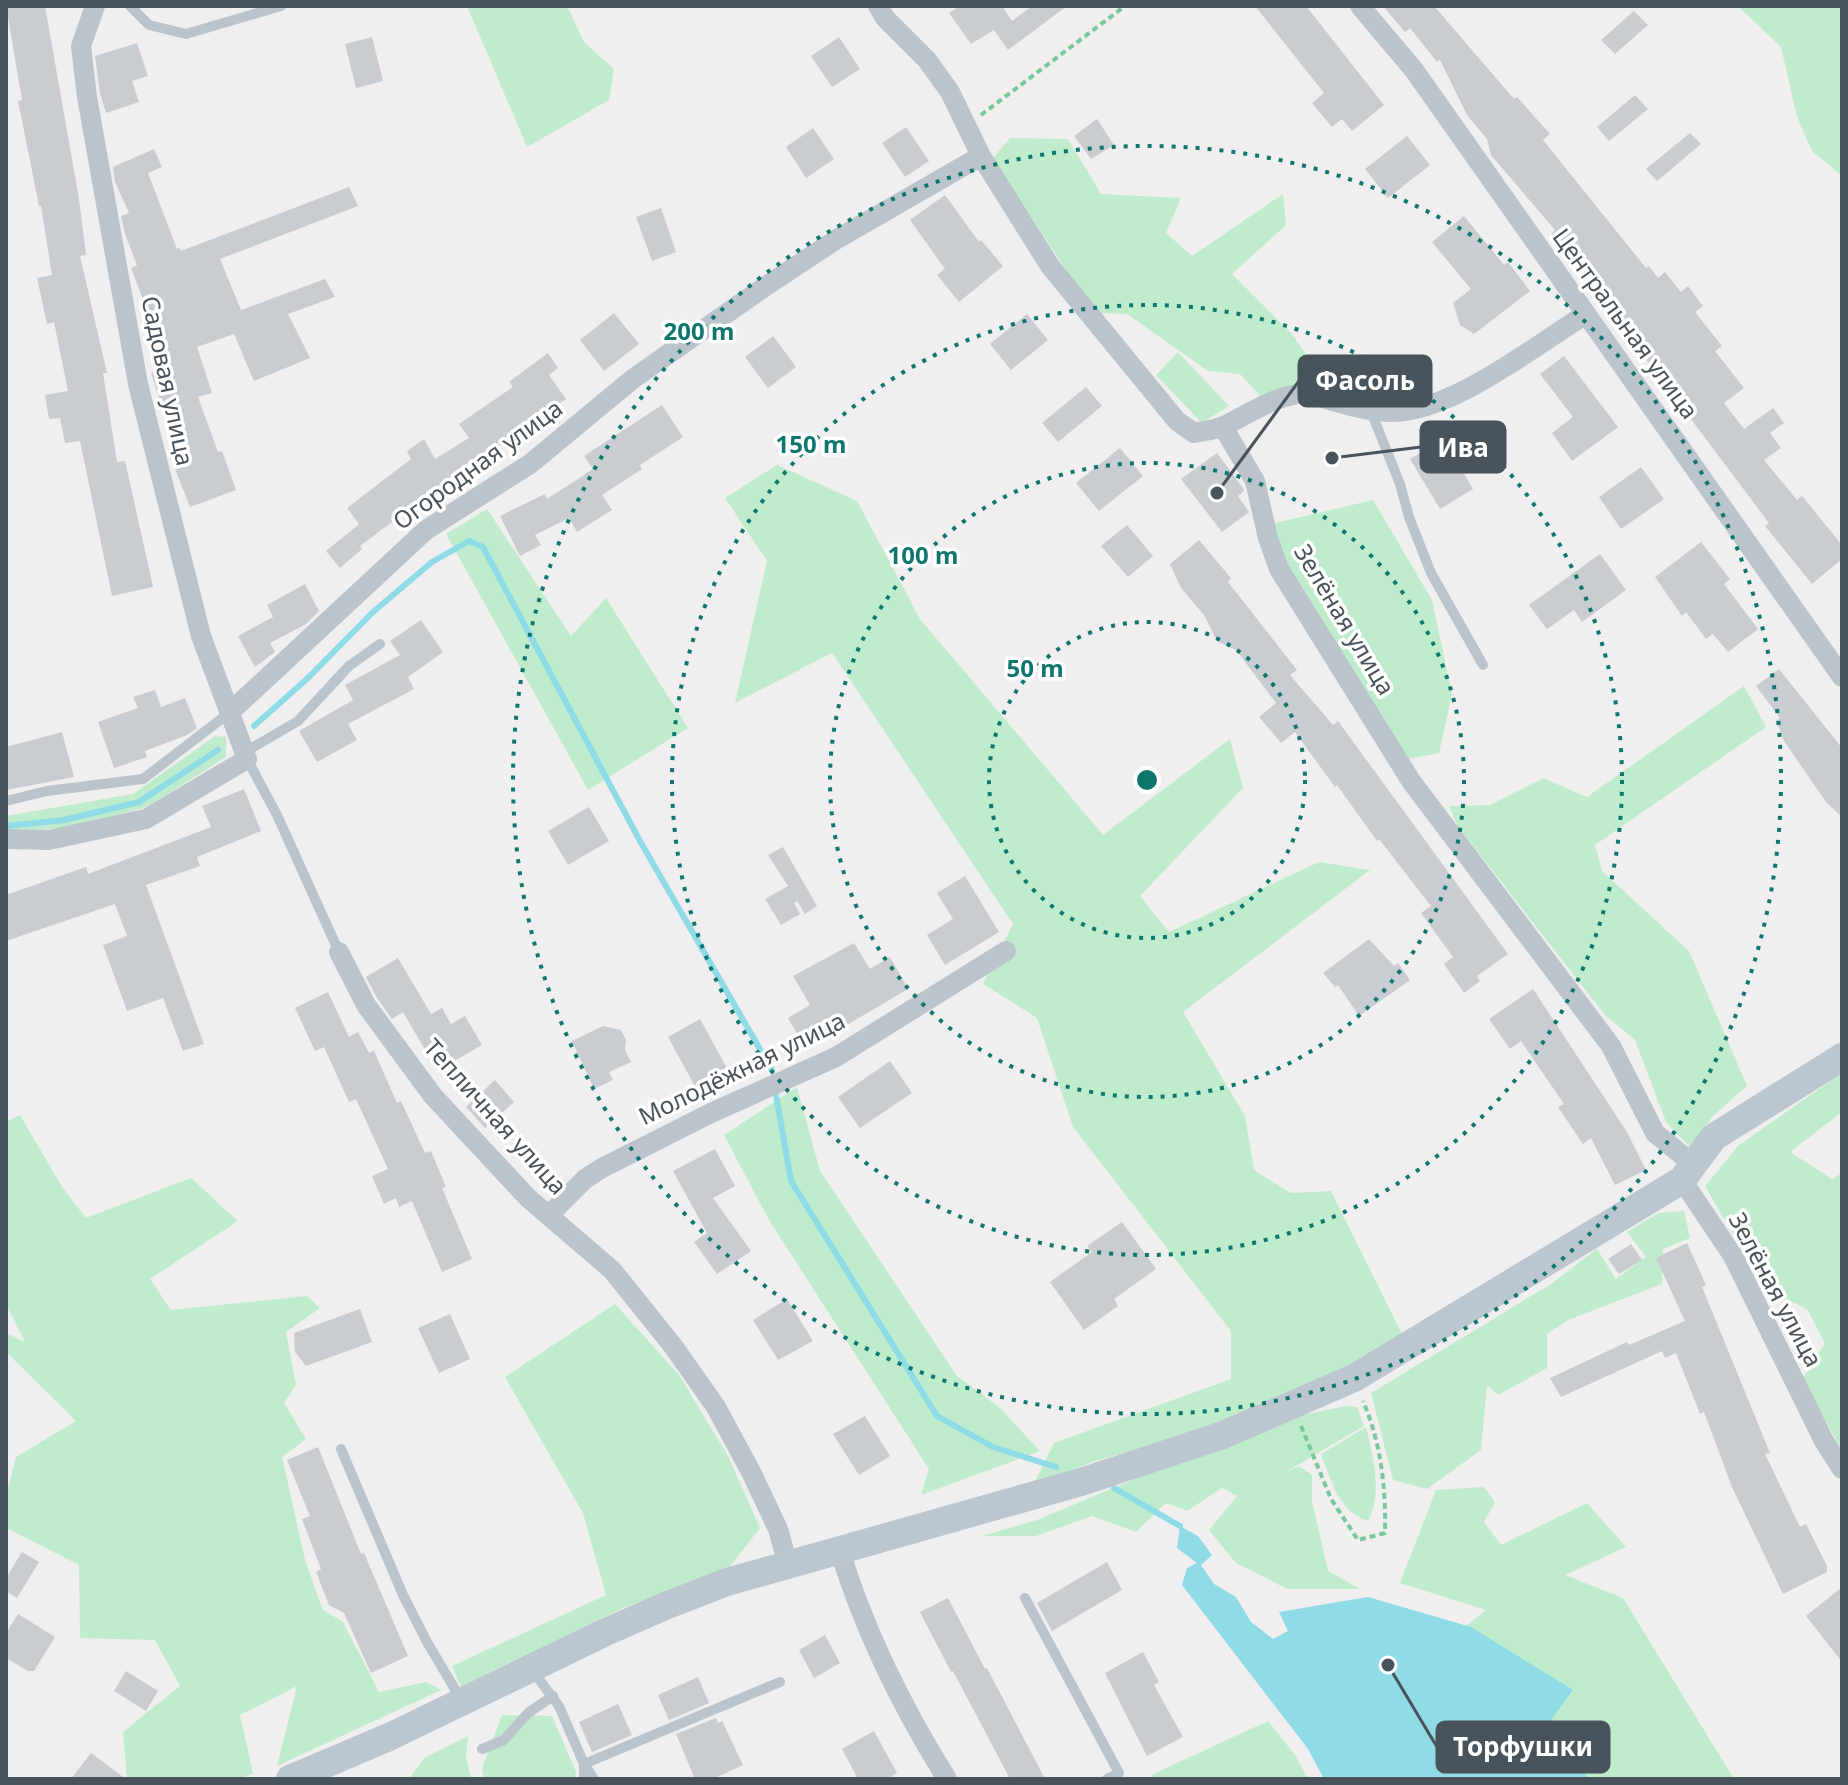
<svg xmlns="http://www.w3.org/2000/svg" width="1848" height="1785" font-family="'Noto Sans',sans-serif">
	<rect width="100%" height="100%" fill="#f1eeef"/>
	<!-- green -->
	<path fill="#bfeccd" d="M467 6H567L584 42 614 69 609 100 527 147Z
		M1738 6H1842V176L1812 151 1797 117 1781 47Z
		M1010 138 1068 139 1101 194 1181 198 1166 233 1192 256 1283 194 1286 225 1232 274 1291 333 1326 382 1260 396 1240 374 1208 371 1127 314 1100 313 1066 270 993 158Z
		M1178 352 1229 406 1202 423 1156 375Z
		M777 465 857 501 920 619 1103 835 1230 739 1243 788 1140 896 1169 932 1319 862 1370 870 1183 1012 1245 1116 1254 1170 1291 1193 1331 1191 1402 1334 1346 1367 1221 1426 1092 1462 1033 1486 1054 1443 1231 1379V1331L1073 1127 1037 1018 983 984 1013 924 832 653 735 703 767 561 725 498Z
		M1373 500 1432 600 1452 694 1439 753 1407 759 1291 573 1271 524Z
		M487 509 571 636 606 598 688 728 588 790 446 534Z
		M1744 686 1766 727 1595 845 1602 871 1689 951 1747 1086 1713 1116 1690 1147 1666 1122 1635 1040 1605 1015 1457 825 1449 806 1490 805 1543 778 1587 797Z
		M215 736 226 737V757L149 806 91 824 6 834V816L133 794Z
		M1842 1073V1112L1790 1152 1832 1179 1842 1173V1450L1802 1379 1825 1343 1807 1309 1778 1295 1739 1244 1705 1186 1739 1145Z
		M797 1087 820 1171 957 1376 999 1407 1040 1451 921 1495 929 1469 769 1220 724 1135Z
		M20 1115 62 1187 86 1218 191 1178 238 1221 150 1279 171 1310 307 1296 320 1308 286 1332 296 1385 284 1403 306 1439 282 1457 305 1560 323 1610 343 1622 379 1692 426 1682 441 1690 277 1766 297 1686 240 1715 253 1773 241 1779H127L123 1732 180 1686 155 1640 80 1638 79 1565 6 1528V1497L16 1457 76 1421 6 1352V1333L25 1342 6 1304V1122Z
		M1684 1211 1690 1238 1663 1249 1662 1284 1568 1320 1547 1334V1368L1498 1395 1487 1385 1481 1450 1427 1489 1393 1480 1371 1393 1551 1284 1597 1249 1616 1279 1646 1257 1627 1232 1659 1213Z
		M615 1304 679 1375 728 1456 760 1528 728 1569 623 1608 462 1689 452 1666 606 1595 583 1513 505 1377Z
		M1346 1406 1357 1407 1364 1426 1284 1473 1299 1466 1312 1475V1501L1328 1571 1360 1589H1287L1236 1563 1209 1530 1237 1496 1222 1488 1187 1511 1166 1503 1136 1532 1092 1516 1036 1536H982L1037 1520 1274 1421Z
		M1366 1427C1373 1457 1383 1493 1368 1521 1339 1512 1331 1480 1321 1454Z
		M1484 1487 1495 1502 1484 1522 1501 1545 1587 1503 1626 1547 1565 1575 1623 1598 1734 1779H1589L1547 1724 1573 1690 1466 1626 1486 1610 1400 1583 1436 1490Z
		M502 1715 552 1716 576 1772 575 1779H484L482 1768Z
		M1268 1721 1295 1755 1308 1779H1152L1151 1775Z
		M468 1736 466 1757 471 1779H409L424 1758Z"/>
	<!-- water -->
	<path fill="#8fdbe6" d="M1180 1526 1198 1536 1212 1555 1201 1565 1214 1584 1236 1597 1251 1622 1273 1639 1288 1631 1279 1612 1368 1597 1471 1627 1573 1690 1548 1724 1589 1779H1324L1308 1749 1182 1585 1187 1568 1197 1563 1177 1548Z"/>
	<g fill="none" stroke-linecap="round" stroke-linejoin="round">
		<!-- stream -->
		<path stroke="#8fdbe6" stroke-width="6" d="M254 726 308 678 373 612 432 562 469 541 483 547 640 841 772 1070
			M6 826 64 820 139 802 218 750
			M776 1095 791 1181 937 1416 993 1447 1056 1467
			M1114 1488 1180 1526"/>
	</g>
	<!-- building -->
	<path fill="#c9ccd1" d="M6 6H45L79 199 86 255 80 256 107 373H103L117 462 125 461 153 587 112 596 80 441 65 443 60 418 49 419 45 395 68 391 54 322 47 324 37 278 52 275 41 206H39L18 101 22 100Z
		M960 6H1002L1012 21 1032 6H1067L1008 50 994 30 971 44 949 13Z
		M1255 6H1306L1384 105 1352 131 1342 119 1332 127 1312 103 1324 93Z
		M1383 6H1434L1514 99 1517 97 1550 134 1543 140 1646 268 1649 266 1658 278 1665 272 1681 292 1688 286 1703 306 1695 312 1722 346 1715 351 1744 388 1724 403 1744 429 1773 408 1784 423 1770 433 1781 448 1764 460 1797 500 1802 496 1842 545V559L1812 584 1765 526 1769 523 1645 358 1613 313 1615 311 1551 234 1555 230 1491 155 1487 139 1467 115 1440 60 1437 62 1410 28 1405 32Z
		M1634 11 1648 25 1615 54 1601 40Z
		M372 37 383 81 356 88 345 44Z
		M839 37 860 69 832 87 811 56Z
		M137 43 148 76 132 81 139 102 106 113 100 93 95 56Z
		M1635 95 1648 109 1609 141 1597 127Z
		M1097 119 1114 145 1091 159 1074 136Z
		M906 127 929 161 905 177 882 143Z
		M813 128 834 159 806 178 786 147Z
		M1690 133 1701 144 1657 181 1646 169Z
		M1407 136 1430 165 1388 198 1365 169Z
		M154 149 162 167 148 173 177 249 180 248 181 251 349 187 358 206 220 259 241 310 325 279 335 297 288 314 310 358 254 381 234 334 197 347 212 393 198 397 218 452 222 451 236 490 190 507 175 469 181 466 151 373 162 369 143 314 148 312 131 268 137 265 125 234 121 216 129 213 115 182 113 167Z
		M945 195 979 242 981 240 1003 266 959 302 937 275 945 269 910 220Z
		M661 208 676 252 652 261 636 217Z
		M1464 216 1504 265 1508 262 1530 291 1474 334 1460 325 1453 303 1471 289 1432 242Z
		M614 313 639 344 604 371 580 340Z
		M1027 314 1048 340 1011 370 990 344Z
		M773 336 796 367 768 388 745 357Z
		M548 353 558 368 549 375 566 399 412 507 360 546 362 549 340 568 326 551 359 524 347 508 411 459 407 451 424 439 435 459 469 438 459 424 513 387 509 382Z
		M1564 356 1618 427 1572 461 1552 433 1573 417 1540 374Z
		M1086 387 1102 406 1058 442 1042 423Z
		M662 405 683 437 640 465 642 469 602 495 612 510 577 532 569 518 535 535 541 545 520 556 500 516 545 494 547 499 593 469 584 456Z
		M1444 439 1473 489 1440 509 1410 459Z
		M1120 448 1143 476 1099 511 1076 483Z
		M1217 453 1243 488 1244 491 1238 496 1249 512 1222 532 1181 479Z
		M1641 467 1664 499 1621 529 1599 497Z
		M1127 525 1153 556 1128 577 1101 546Z
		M1199 540 1231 578 1228 582 1297 670 1290 675 1333 725 1338 721 1508 954 1477 976 1480 981 1464 993 1444 964 1453 957 1421 913 1431 906 1379 839 1377 841 1337 785 1335 787 1295 732 1281 743 1259 717 1276 703 1236 650 1217 641 1204 615 1181 588 1170 564Z
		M1701 542 1730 579 1724 584 1758 629 1728 652 1713 634 1706 639 1686 612 1682 616 1655 577Z
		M1600 554 1626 590 1582 622 1574 610 1547 629 1529 605Z
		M305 584 319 611 306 624 270 643 275 652 255 667 238 636 273 617 267 605Z
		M421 620 443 652 408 677 414 689 348 724 357 740 317 762 299 731 353 700 345 685 400 655 390 641Z
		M1779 669 1842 748V817L1826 802 1784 741 1776 720 1780 718 1756 686Z
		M155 690 161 707 185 698 197 728 187 735 145 751 147 757 114 768 98 722 138 708 133 697Z
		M62 732 74 777 6 790V747Z
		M244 789 261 831 197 857 200 866 146 885 204 1044 183 1051 163 998 127 1011 103 945 127 936 115 904 6 941V895L86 867 88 874 211 827 202 806Z
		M589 807 609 841 568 865 548 831Z
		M783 847 817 906 805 914 797 901 794 903 800 914 781 925 765 899 788 886 768 855Z
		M965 876 999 932 945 965 927 935 953 919 937 893Z
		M1369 939 1394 966 1398 963 1410 980 1359 1016 1338 985 1335 987 1323 973Z
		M854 943 870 969 890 957 908 989 806 1049 788 1018 810 1005 793 976Z
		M398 958 431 1014 442 1008 451 1024 465 1016 482 1045 449 1064 440 1048 428 1055 403 1012 392 1019 377 998 366 977Z
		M1533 989 1627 1132 1646 1170 1615 1185 1591 1138 1583 1144 1558 1107 1564 1104 1521 1041 1510 1049 1489 1019Z
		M328 992 349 1037 358 1032 369 1053 374 1051 397 1103 401 1101 425 1153 431 1151 446 1187 442 1188 472 1259 442 1272 412 1201 399 1207 396 1198 384 1204 372 1176 388 1169 356 1099 349 1102 324 1047 315 1051 295 1008Z
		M700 1019 735 1083 703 1101 668 1037Z
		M603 1026 621 1030 626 1040 625 1050 631 1062 609 1072 613 1080 594 1089 572 1041Z
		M890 1061 912 1093 860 1128 838 1097Z
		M495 1080 514 1102 485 1128 466 1107Z
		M715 1149 735 1186 713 1198 751 1251 717 1274 694 1242 707 1233 673 1171Z
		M1122 1222 1156 1269 1114 1299 1118 1306 1084 1330 1050 1282 1092 1252 1087 1246Z
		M1687 1243 1706 1285 1702 1287 1770 1453 1765 1454 1800 1527 1806 1524 1827 1566V1572L1783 1594 1732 1487 1704 1412 1700 1414 1676 1353 1665 1358 1662 1351 1561 1397 1550 1378 1627 1342 1629 1345 1685 1321 1656 1258Z
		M1631 1244 1642 1260 1619 1274 1608 1259Z
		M787 1299 813 1341 778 1360 753 1320Z
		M360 1309 372 1342 306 1366 295 1352 294 1333Z
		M450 1314 470 1359 439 1373 418 1328Z
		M865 1416 890 1456 859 1475 833 1434Z
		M318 1447 361 1554 364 1553 408 1656 371 1673 344 1613 329 1605 316 1572 321 1569 302 1519 310 1516 287 1460Z
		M22 1552 39 1562 17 1598 6 1591V1578Z
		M1107 1562 1122 1590 1052 1631 1037 1603Z
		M1842 1587V1662L1806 1616Z
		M948 1598 985 1669 987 1668 1045 1779H1010L953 1671 951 1672 920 1612Z
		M18 1614 55 1637 34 1671H28L6 1658V1633Z
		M825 1635 840 1663 814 1678 799 1650Z
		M1143 1652 1159 1682 1154 1685 1183 1737 1147 1756 1105 1673Z
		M126 1671 158 1691 146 1711 114 1691Z
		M698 1677 709 1703 669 1720 658 1695Z
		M618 1704 632 1735 592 1752 579 1722Z
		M716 1718 718 1723 722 1721 743 1765 713 1779H695L676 1734Z
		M874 1731 897 1773 887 1779H858L842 1749Z
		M91 1753 126 1779H71Z"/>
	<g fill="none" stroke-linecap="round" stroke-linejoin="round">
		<!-- path -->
		<path stroke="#79c89b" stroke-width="4" stroke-dasharray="6 4" stroke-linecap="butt" d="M981 115 1125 6
			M1301 1426 1331 1499 1358 1540 1385 1533C1386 1487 1381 1443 1363 1401"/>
		<!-- lane -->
		<path stroke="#bbc4ca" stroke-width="10" d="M130 6 149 25 186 34 281 6
			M1370 409 1400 484 1409 517 1431 573 1483 665
			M245 752 298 721 349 666 380 644
			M247 759 277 815 339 952
			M6 801 47 791 143 779 229 713
			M341 1449 403 1595 427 1642 462 1701
			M1025 1598 1119 1773 1107 1779
			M532 1670 559 1706 584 1764 594 1779
			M482 1749 504 1740 528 1713 553 1696
			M584 1779V1764L780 1682"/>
		<!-- street -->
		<path stroke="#bbc4ca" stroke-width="20" d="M878 6 885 18 927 60 950 92 981 156 1050 266 1177 421 1194 433C1204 431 1216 430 1226 425 1252 412 1274 396 1305 393 1332 400 1361 411 1389 412 1449 414 1535 346 1586 314
			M1360 6 1414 70 1842 677
			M1223 427 1255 481 1268 538 1279 569 1411 781 1611 1046 1655 1133 1694 1165
			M229 713 426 530 530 464 634 378 763 288 837 239 981 156
			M6 839 49 840 146 819 247 759 201 636 138 384 87 97 81 46 95 6
			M339 952 366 1005 433 1096 528 1198 612 1270 673 1346 716 1407 751 1472 778 1529 788 1565
			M1682 1180 1733 1256 1824 1441 1842 1469
			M549 1215 585 1179 602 1168 711 1113 836 1057 1006 951
			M840 1551C865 1633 902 1707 947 1779"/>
		<!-- secondary -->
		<path stroke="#bbc6cf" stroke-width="28" d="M290 1779 389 1737 606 1632 665 1606 727 1582 1081 1482 1223 1435 1354 1378 1682 1180 1714 1137 1842 1057"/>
	</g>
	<!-- distance rings -->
	<g fill="none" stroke="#0f766e" stroke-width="4" stroke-dasharray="4 8">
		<circle cx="1147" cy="780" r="158"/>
		<circle cx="1147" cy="780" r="317"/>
		<circle cx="1147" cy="780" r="475"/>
		<circle cx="1147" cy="780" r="634"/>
	</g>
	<g text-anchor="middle" stroke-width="7" stroke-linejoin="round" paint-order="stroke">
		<!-- street labels -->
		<g font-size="24" fill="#48535b" stroke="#fff">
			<text transform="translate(1625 324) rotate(54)" y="8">Центральная улица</text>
			<text transform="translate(167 381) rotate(78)" y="8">Садовая улица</text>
			<text transform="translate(478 465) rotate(-36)" y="8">Огородная улица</text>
			<text transform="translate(1344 620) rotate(59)" y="8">Зелёная улица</text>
			<text transform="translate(742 1069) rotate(-26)" y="8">Молодёжная улица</text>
			<text transform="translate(495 1117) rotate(48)" y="8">Тепличная улица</text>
			<text transform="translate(1775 1290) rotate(62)" y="8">Зелёная улица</text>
		</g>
	</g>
	<circle cx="1147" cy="780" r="12" fill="#0f766e" stroke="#fff" stroke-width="4"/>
	<g font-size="24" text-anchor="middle" font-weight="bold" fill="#0f766e" stroke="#fff" stroke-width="7" stroke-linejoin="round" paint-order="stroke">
		<text x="699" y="340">200 m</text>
		<text x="811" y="453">150 m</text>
		<text x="923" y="564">100 m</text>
		<text x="1035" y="677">50 m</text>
	</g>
	<!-- callouts -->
	<path fill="none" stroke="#48535b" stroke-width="3" d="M1217 493L1299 381M1332 458L1421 447M1388 1665L1437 1747"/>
	<g fill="#48535b" stroke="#fff" stroke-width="3">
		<circle cx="1217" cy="493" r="8"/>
		<circle cx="1332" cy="458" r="8"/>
		<circle cx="1388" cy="1665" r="8"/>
	</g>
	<g fill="#48535b" stroke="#48535b" stroke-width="3">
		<rect x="1299" y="356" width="132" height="50" rx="8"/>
		<rect x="1421" y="422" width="84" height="50" rx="8"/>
		<rect x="1437" y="1722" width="172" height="50" rx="8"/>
	</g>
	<g font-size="26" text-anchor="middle" font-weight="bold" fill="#fff">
		<text x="1365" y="390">Фасоль</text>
		<text x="1463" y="457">Ива</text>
		<text x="1523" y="1756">Торфушки</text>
	</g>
	<!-- border -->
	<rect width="1848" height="1785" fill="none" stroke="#48535b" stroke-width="16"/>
</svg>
